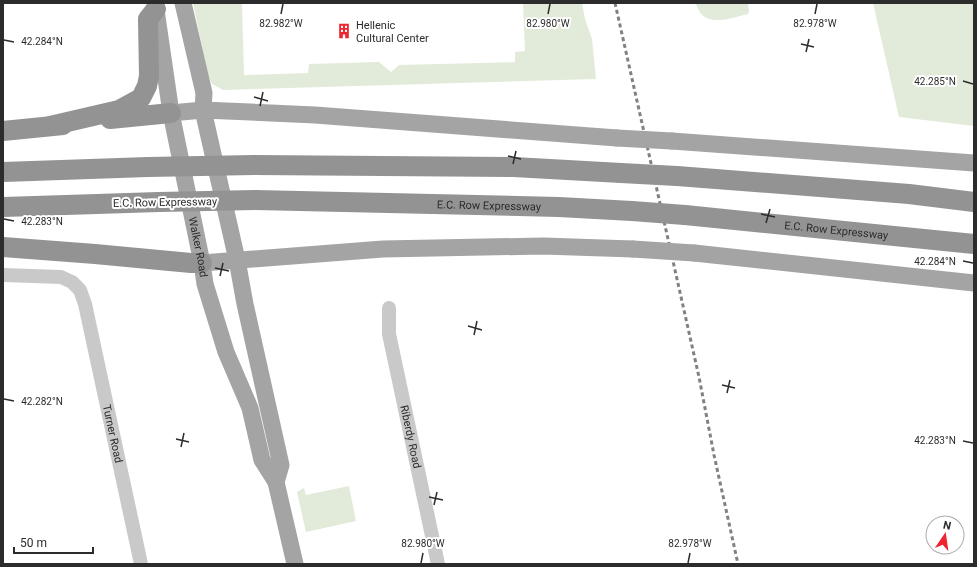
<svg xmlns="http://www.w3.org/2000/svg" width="977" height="567" font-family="Roboto,sans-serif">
	<rect width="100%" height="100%" fill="#fff"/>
	<!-- green -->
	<path fill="#e2ebd9" d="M193 3H242L244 75 308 73 309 64 379 62 391 72 399 65 515 62V52L525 51 523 3H582L585 19 592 39 596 79 223 90 212 84 208 76Z
		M695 3H702L703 4 707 3H748L749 11 748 14C734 17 713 26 701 14 699 11 697 6 695 3Z
		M873 3H974V126L899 117Z
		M349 486 356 521 306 532 297 492 304 488 306 495Z"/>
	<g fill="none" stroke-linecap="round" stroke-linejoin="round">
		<!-- minor -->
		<g stroke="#c9c9c9" stroke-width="14">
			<path id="s1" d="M3 275 61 277 72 282 80 290 85 304 141 564"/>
			<path id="s2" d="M389 308V334L438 564"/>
		</g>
		<!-- major -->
		<g stroke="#a4a4a4" stroke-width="17">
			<path id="s3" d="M155 3 171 113 202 263 205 284 226 352 250 408 262 460 276 482 295 564"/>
			<path d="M183 3 204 93 203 110 237 260 245 304 281 465 276 482"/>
			<path d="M171 113 203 110 315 115 617 138"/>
			<path d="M672 141 974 163"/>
			<path d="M694 253 974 283"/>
			<path d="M202 263 383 249 543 246 633 249"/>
		</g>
		<!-- highway -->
		<g stroke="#939393" stroke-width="20">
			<path d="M110 119 171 113"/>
			<path d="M50 126 119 110 141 98 147 86 149 76 148 19 156 9"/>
			<path d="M3 131 63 125"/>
			<path d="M254 165 514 167 621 173"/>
			<path d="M3 172 148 167"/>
			<path d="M677 176 909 194 974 202"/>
			<path id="s4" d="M255 200 559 207 632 211"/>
			<path d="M3 207 159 202"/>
			<path id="s5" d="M685 215 974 244"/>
			<path d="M3 247 95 254 191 263H202"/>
		</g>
		<!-- rail -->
		<path stroke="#818181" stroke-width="3" stroke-dasharray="4 3" stroke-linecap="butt" d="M615 3 699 377 714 455 738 564"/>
		<!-- major-bridge -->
		<path stroke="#a4a4a4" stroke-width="17" d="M617 138 672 141
			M633 249 694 253"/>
		<!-- highway-bridge -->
		<path stroke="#939393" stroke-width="20" d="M148 167 254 165
			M621 173 677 176
			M159 202 255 200
			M632 211 685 215"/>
	</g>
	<!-- ticks -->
	<path fill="none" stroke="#2c2c2c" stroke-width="1.5" d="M281 14 283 4M548 14 550 4M815 14 817 4M4 40 14 42M801 44 814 47M806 52 809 39M963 81 973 84M254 97 268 101M260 106 263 92M508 156 521 159M513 164 516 151M761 214 775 217M4 219 14 221M766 223 770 209M963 261 973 263M215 268 229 271M220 276 223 263M468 326 482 330M474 335 477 321M722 385 735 388M727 393 730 380M4 399 14 401M176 439 189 442M963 441 973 443M181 447 184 433M429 497 443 500M434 505 437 492M421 563 423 553M688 563 690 553"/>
	<!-- icons -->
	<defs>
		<g id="building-bare" transform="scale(1.2)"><path d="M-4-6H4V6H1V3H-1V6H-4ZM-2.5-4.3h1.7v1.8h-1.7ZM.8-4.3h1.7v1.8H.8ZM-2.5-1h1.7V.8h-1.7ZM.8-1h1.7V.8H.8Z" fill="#ee242e" stroke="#fff" stroke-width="2.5" paint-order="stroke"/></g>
	</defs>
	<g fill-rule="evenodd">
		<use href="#building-bare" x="344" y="31"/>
	</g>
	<g text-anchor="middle" stroke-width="4" stroke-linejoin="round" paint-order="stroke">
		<!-- poi labels -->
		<g font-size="11" fill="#2c2c2c" stroke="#fff" text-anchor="start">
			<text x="356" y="29">Hellenic<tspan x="356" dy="13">Cultural Center</tspan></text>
		</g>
		<!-- street labels -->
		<g font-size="11" fill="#2c2c2c" stroke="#fff">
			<text transform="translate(165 202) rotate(-1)" y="4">E.C. Row Expressway</text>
			<text dy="4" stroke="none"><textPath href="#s4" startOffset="234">E.C. Row Expressway</textPath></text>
			<text dy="4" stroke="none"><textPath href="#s5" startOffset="152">E.C. Row Expressway</textPath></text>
			<text dy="4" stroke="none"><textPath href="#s3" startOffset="248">Walker Road</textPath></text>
			<text dy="4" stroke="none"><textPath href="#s1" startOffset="229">Turner Road</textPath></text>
			<text dy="4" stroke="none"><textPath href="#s2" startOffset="131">Riberdy Road</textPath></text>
		</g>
	</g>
	<g font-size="10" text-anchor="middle" fill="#2c2c2c" stroke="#fff" stroke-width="4" stroke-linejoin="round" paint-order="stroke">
		<text x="281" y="27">82.982°W</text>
		<text x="548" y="27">82.980°W</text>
		<text x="815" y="27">82.978°W</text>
		<text x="42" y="45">42.284°N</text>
		<text x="935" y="85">42.285°N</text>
		<text x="42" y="225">42.283°N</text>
		<text x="935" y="265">42.284°N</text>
		<text x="42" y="405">42.282°N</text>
		<text x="935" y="444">42.283°N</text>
		<text x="423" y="547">82.980°W</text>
		<text x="690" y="547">82.978°W</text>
	</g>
	<!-- border -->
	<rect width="977" height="567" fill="none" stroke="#2c2c2c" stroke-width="8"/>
	<!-- north arrow -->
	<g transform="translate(945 535) rotate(13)"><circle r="19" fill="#ffffff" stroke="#ababab"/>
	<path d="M0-3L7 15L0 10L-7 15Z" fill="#ee242e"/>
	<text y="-6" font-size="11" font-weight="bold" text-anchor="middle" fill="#2c2c2c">N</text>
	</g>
	<!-- scale -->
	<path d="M14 547v6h79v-6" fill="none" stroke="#2c2c2c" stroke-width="2"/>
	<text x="20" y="547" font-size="12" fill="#2c2c2c" stroke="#ffffff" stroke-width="3" paint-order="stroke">50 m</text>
</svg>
